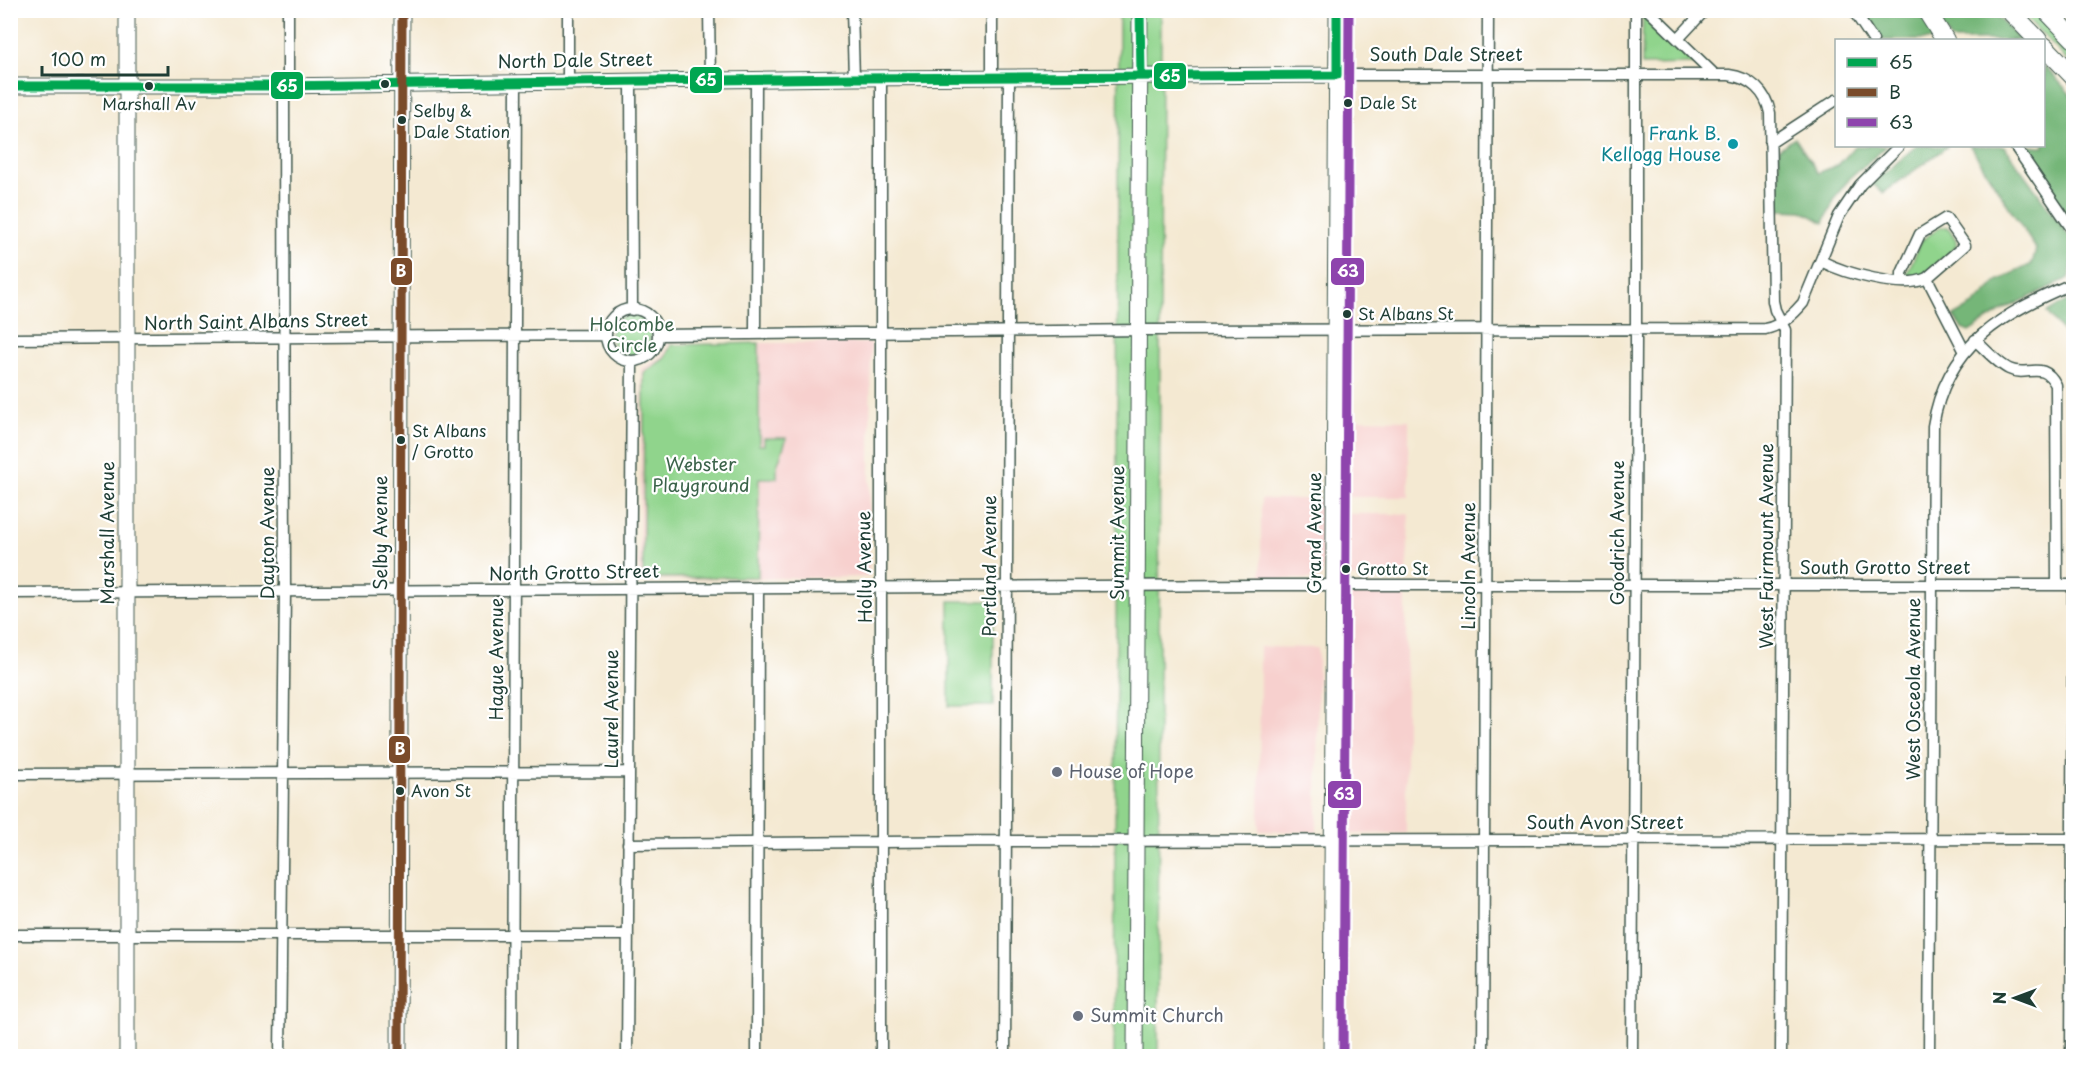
<svg xmlns="http://www.w3.org/2000/svg" width="2084" height="1067" font-family="'Playpen Sans',sans-serif">
	<rect width="100%" height="100%" fill="#fff"/>
	<filter id="ink" filterUnits="userSpaceOnUse"><feTurbulence type="fractalNoise" baseFrequency=".0167" numOctaves="2"/><feDisplacementMap in="SourceGraphic" scale="12" xChannelSelector="R" yChannelSelector="G"/><feConvolveMatrix kernelMatrix="1 2 1 2 8 2 1 2 1" color-interpolation-filters="sRGB"/></filter>
	<filter id="wash" filterUnits="userSpaceOnUse"><feTurbulence type="fractalNoise" baseFrequency=".008" numOctaves="4" result="noise"/><feDisplacementMap in="SourceGraphic" scale="24" xChannelSelector="R" yChannelSelector="G"/><feGaussianBlur stdDeviation="1.35" result="paint"/><feColorMatrix in="noise" values="0 0 0 0 0 0 0 0 0 0 0 0 0 0 0 0 0 1.4 0 .05"/><feComposite in="paint" operator="in"/></filter>
	<g filter="url(#wash)">
		<rect width="100%" height="100%" fill="#f4e9d2"/>
		<!-- built -->
		<path fill="#f7d0ce" d="M758 343H871L869 575 867 577 639 580 642 369 663 355 669 344Z
			M1345 419 1409 420V497H1344Z
			M1261 499H1323V574L1319 579H1261Z
			M1344 514H1409L1407 579 1345 577Z
			M1353 592H1406V833L1348 834 1343 829 1345 597 1347 593Z
			M1260 647 1318 648 1317 832 1259 831Z"/>
		<!-- green -->
		<path fill="#90d48c" stroke="#588860" stroke-width="1.5" d="M1161 10 1158 1056H1114L1119 11Z
			M1643 11 1697 64 1642 65Z
			M2020 11H2034L2073 51V66Z
			M1941 227H1948L1956 240V247L1925 274 1908 278 1906 276 1922 240Z
			M611 335a20 20 0 1 1 40 0a20 20 0 1 1-40 0Z
			M759 343V445H764V438H786V440L777 466V478H759L758 577 643 578 644 373 665 358 671 345Z
			M949 601H993V706H949Z"/>
		<!-- forest -->
		<path fill="#74b678" stroke="#4a7a56" stroke-width="1.5" d="M1862 11H1921L1940 40H1883Z
			M1932 11H1992L2020 40H1951Z
			M2044 65 2073 97V224L2021 146H2044Z
			M1795 138 1818 173 1838 165 1856 146H1887L1849 179 1836 196 1824 223 1802 211 1779 210V149Z
			M1916 146H1948L1883 193 1873 184Z
			M1970 146H2004L2073 242V260L2069 278 2003 310 1969 332 1962 329 1954 316 1974 305 1997 281 2032 264 2036 249Z
			M2073 298V330L2064 334 2047 312Z"/>
	</g>
	<g filter="url(#ink)">
		<g fill="none" stroke-linecap="round" stroke-linejoin="round">
			<!-- street casing -->
			<g stroke="#3f574c" stroke-width="13">
				<path id="street" d="M568 10V81
					M709 10 710 80
					M852 10 854 78
					M992 10V77
					M1648 10 1715 75
					M1853 10 1873 40
					M1678 39 1705 10
					M1337 75H1729C1751 78 1766 92 1770 113L1773 301 1775 310 1785 330 1781 1056
					M631 80 632 310
					M1770 143 1836 100
					M2015 146 2074 232
					M1821 261C1844 273 1903 290 1927 278L1965 245 1946 218 1920 234 1902 273V282
					M1927 278 1965 352
					M606 335a26 26 0 1 1 52 0a26 26 0 1 1-52 0Z
					M755 333 756 79
					M659 335 1145 330 1765 329C1781 326 1793 315 1803 303L1839 216 1860 185 1899 146
					M10 339 606 335
					M1975 340C1985 349 1997 363 2009 369 2027 378 2043 359 2056 385L2057 585
					M10 593 1257 585H2074
					M10 774 629 772
					M628 844 1007 841 2074 839
					M10 935H628
					M280 1056 285 592 284 95 288 76V10
					M512 1056 516 81
					M627 1056 632 362
					M757 1056 758 588
					M881 1056V78
					M1005 1056 1009 76
					M1483 1056 1488 10
					M1632 1056 1636 341V10
					M1929 1056 1933 426C1946 344 2003 313 2074 283
					M2071 1056 2073 585"/>
			</g>
			<!-- secondary casing -->
			<g stroke="#3f574c" stroke-width="17">
				<path id="secondary" d="M10 86H276L854 78 1337 75
					M127 1056V10
					M399 1056 402 10
					M1135 1056 1140 10
					M1331 1056 1337 10"/>
			</g>
			<!-- highway casing -->
			<g stroke="#3f574c" stroke-width="20">
				<path id="highway" d="M1926 10 1945 40
					M2009 10 2038 40
					M2046 10 2074 39
					M2044 46 2074 77"/>
			</g>
			<!-- street -->
			<use href="#street" stroke="#fff" stroke-width="10"/>
			<!-- secondary -->
			<use href="#secondary" stroke="#fff" stroke-width="15"/>
			<!-- highway -->
			<use href="#highway" stroke="#fff" stroke-width="18"/>
			<!-- bus-1 casing -->
			<g stroke="#fff" stroke-width="14">
				<path id="bus-1" d="M1140 10 1141 76
					M10 86H276L854 78 1337 75V10"/>
			</g>
			<!-- bus-2 casing -->
			<g stroke="#fff" stroke-width="14">
				<path id="bus-2" d="M399 1056 402 10"/>
			</g>
			<!-- bus-3 casing -->
			<g stroke="#fff" stroke-width="14">
				<path id="bus-3" d="M1343 1056 1349 10"/>
			</g>
			<!-- bus-1 -->
			<use href="#bus-1" stroke="#00a651" stroke-width="9"/>
			<!-- bus-2 -->
			<use href="#bus-2" stroke="#7a4b2a" stroke-width="9"/>
			<!-- bus-3 -->
			<use href="#bus-3" stroke="#8e44ad" stroke-width="9"/>
		</g>
	</g>
	<!-- markers -->
	<g fill="#1f3d34" stroke="#fff" stroke-width="2">
		<circle cx="385" cy="84" r="5"/>
		<circle cx="149" cy="86" r="5"/>
		<circle cx="1348" cy="103" r="5"/>
		<circle cx="402" cy="120" r="5"/>
		<circle cx="1347" cy="314" r="5"/>
		<circle cx="401" cy="440" r="5"/>
		<circle cx="1346" cy="569" r="5"/>
		<circle cx="400" cy="791" r="5"/>
	</g>
	<circle fill="#0f9aa8" stroke="#fff" stroke-width="2" cx="1733" cy="144" r="6"/>
	<g fill="#6b7280" stroke="#fff" stroke-width="2">
		<circle cx="1057" cy="772" r="6"/>
		<circle cx="1078" cy="1016" r="6"/>
	</g>
	<g text-anchor="middle" stroke-width="4.5" stroke-linejoin="round" paint-order="stroke">
		<!-- bus labels -->
		<g font-size="16" fill="#1f3d34" stroke="#fff" text-anchor="start">
			<text x="1359" y="109">Dale St</text>
			<text x="149" y="110" text-anchor="middle">Marshall Av</text>
			<text x="413" y="117">Selby &amp;<tspan x="413" dy="21">Dale Station</tspan></text>
			<text x="1358" y="320">St Albans St</text>
			<text x="412" y="437">St Albans<tspan x="412" dy="21">/ Grotto</tspan></text>
			<text x="1357" y="575">Grotto St</text>
			<text x="411" y="797">Avon St</text>
		</g>
		<!-- street labels -->
		<g font-size="18" fill="#1f3d34" stroke="#fff">
			<text x="1446" y="61">South Dale Street</text>
			<text transform="translate(575 61) rotate(-1)" y="6">North Dale Street</text>
			<text transform="translate(256 322) rotate(-1)" y="6">North Saint Albans Street</text>
			<text transform="translate(108 533) rotate(-90)" y="6">Marshall Avenue</text>
			<text transform="translate(268 533) rotate(-90)" y="6">Dayton Avenue</text>
			<text transform="translate(381 533) rotate(-90)" y="6">Selby Avenue</text>
			<text transform="translate(1118 533) rotate(-90)" y="6">Summit Avenue</text>
			<text transform="translate(1315 533) rotate(-90)" y="6">Grand Avenue</text>
			<text transform="translate(1618 533) rotate(-90)" y="6">Goodrich Avenue</text>
			<text transform="translate(1767 546) rotate(-90)" y="6">West Fairmount Avenue</text>
			<text transform="translate(990 566) rotate(-90)" y="6">Portland Avenue</text>
			<text transform="translate(1469 566) rotate(-90)" y="6">Lincoln Avenue</text>
			<text transform="translate(865 567) rotate(-91)" y="6">Holly Avenue</text>
			<text x="1885" y="574">South Grotto Street</text>
			<text transform="translate(574 573) rotate(-1)" y="6">North Grotto Street</text>
			<text transform="translate(497 659) rotate(-90)" y="6">Hague Avenue</text>
			<text transform="translate(1914 689) rotate(-90)" y="6">West Osceola Avenue</text>
			<text transform="translate(612 709) rotate(-90)" y="6">Laurel Avenue</text>
			<text x="1605" y="829">South Avon Street</text>
		</g>
		<!-- culture labels -->
		<g font-size="18" fill="#0d838f" stroke="#fff" text-anchor="end">
			<text x="1721" y="140">Frank B.<tspan x="1721" dy="21">Kellogg House</tspan></text>
		</g>
		<!-- park labels -->
		<g font-size="18" fill="#3b634a" stroke="#fff">
			<text x="632" y="331">Holcombe<tspan x="632" dy="21">Circle</tspan></text>
			<text x="701" y="471">Webster<tspan x="701" dy="21">Playground</tspan></text>
		</g>
		<!-- worship labels -->
		<g font-size="18" fill="#5b616d" stroke="#fff" text-anchor="start">
			<text x="1069" y="778">House of Hope</text>
			<text x="1090" y="1022">Summit Church</text>
		</g>
	</g>
	<g stroke="#fff" stroke-width="2">
		<rect x="1153" y="62" width="34" height="28" rx="6" fill="#00a651"/>
		<rect x="689" y="66" width="34" height="28" rx="6" fill="#00a651"/>
		<rect x="270" y="71" width="34" height="29" rx="6" fill="#00a651"/>
		<rect x="390" y="257" width="23" height="29" rx="6" fill="#7a4b2a"/>
		<rect x="1330" y="257" width="35" height="29" rx="6" fill="#8e44ad"/>
		<rect x="388" y="735" width="23" height="29" rx="6" fill="#7a4b2a"/>
		<rect x="1327" y="780" width="35" height="29" rx="6" fill="#8e44ad"/>
	</g>
	<g font-size="16" text-anchor="middle" font-weight="bold" fill="#fff">
		<text x="1170" y="82">65</text>
		<text x="706" y="86">65</text>
		<text x="287" y="92">65</text>
		<text x="401" y="277">B</text>
		<text x="1348" y="277">63</text>
		<text x="400" y="755">B</text>
		<text x="1344" y="800">63</text>
	</g>
	<!-- margin -->
	<rect width="2084" height="1067" fill="none" stroke="#fff" stroke-width="36"/>
	<!-- legend -->
	<rect x="1835" y="39" width="210" height="108" fill="#ffffff" stroke="#a5b1ae" stroke-width="1.5"/>
	<rect x="1847" y="58" width="30" height="9" fill="#00a651" stroke="#a5b1ae" stroke-width="1.5"/>
	<text x="1889" y="69" font-size="18" fill="#1f3d34">65</text>
	<rect x="1847" y="88" width="30" height="9" fill="#7a4b2a" stroke="#a5b1ae" stroke-width="1.5"/>
	<text x="1889" y="99" font-size="18" fill="#1f3d34">B</text>
	<rect x="1847" y="118" width="30" height="9" fill="#8e44ad" stroke="#a5b1ae" stroke-width="1.5"/>
	<text x="1889" y="129" font-size="18" fill="#1f3d34">63</text>
	<!-- north arrow -->
	<g transform="translate(2015 998) rotate(270)" stroke="#ffffff" stroke-width="4.5" paint-order="stroke">
	<path d="M0-4.5L10 22L0 15L-10 22Z" fill="#1f3d34"/>
	<text y="-9" font-size="16" font-weight="bold" text-anchor="middle" fill="#1f3d34">N</text>
	</g>
	<!-- scale -->
	<path d="M42 66v9h126v-9" fill="none" stroke="#1f3d34" stroke-width="3"/>
	<text x="51" y="66" font-size="18" fill="#1f3d34" stroke="#ffffff" stroke-width="4.5" paint-order="stroke">100 m</text>
</svg>
